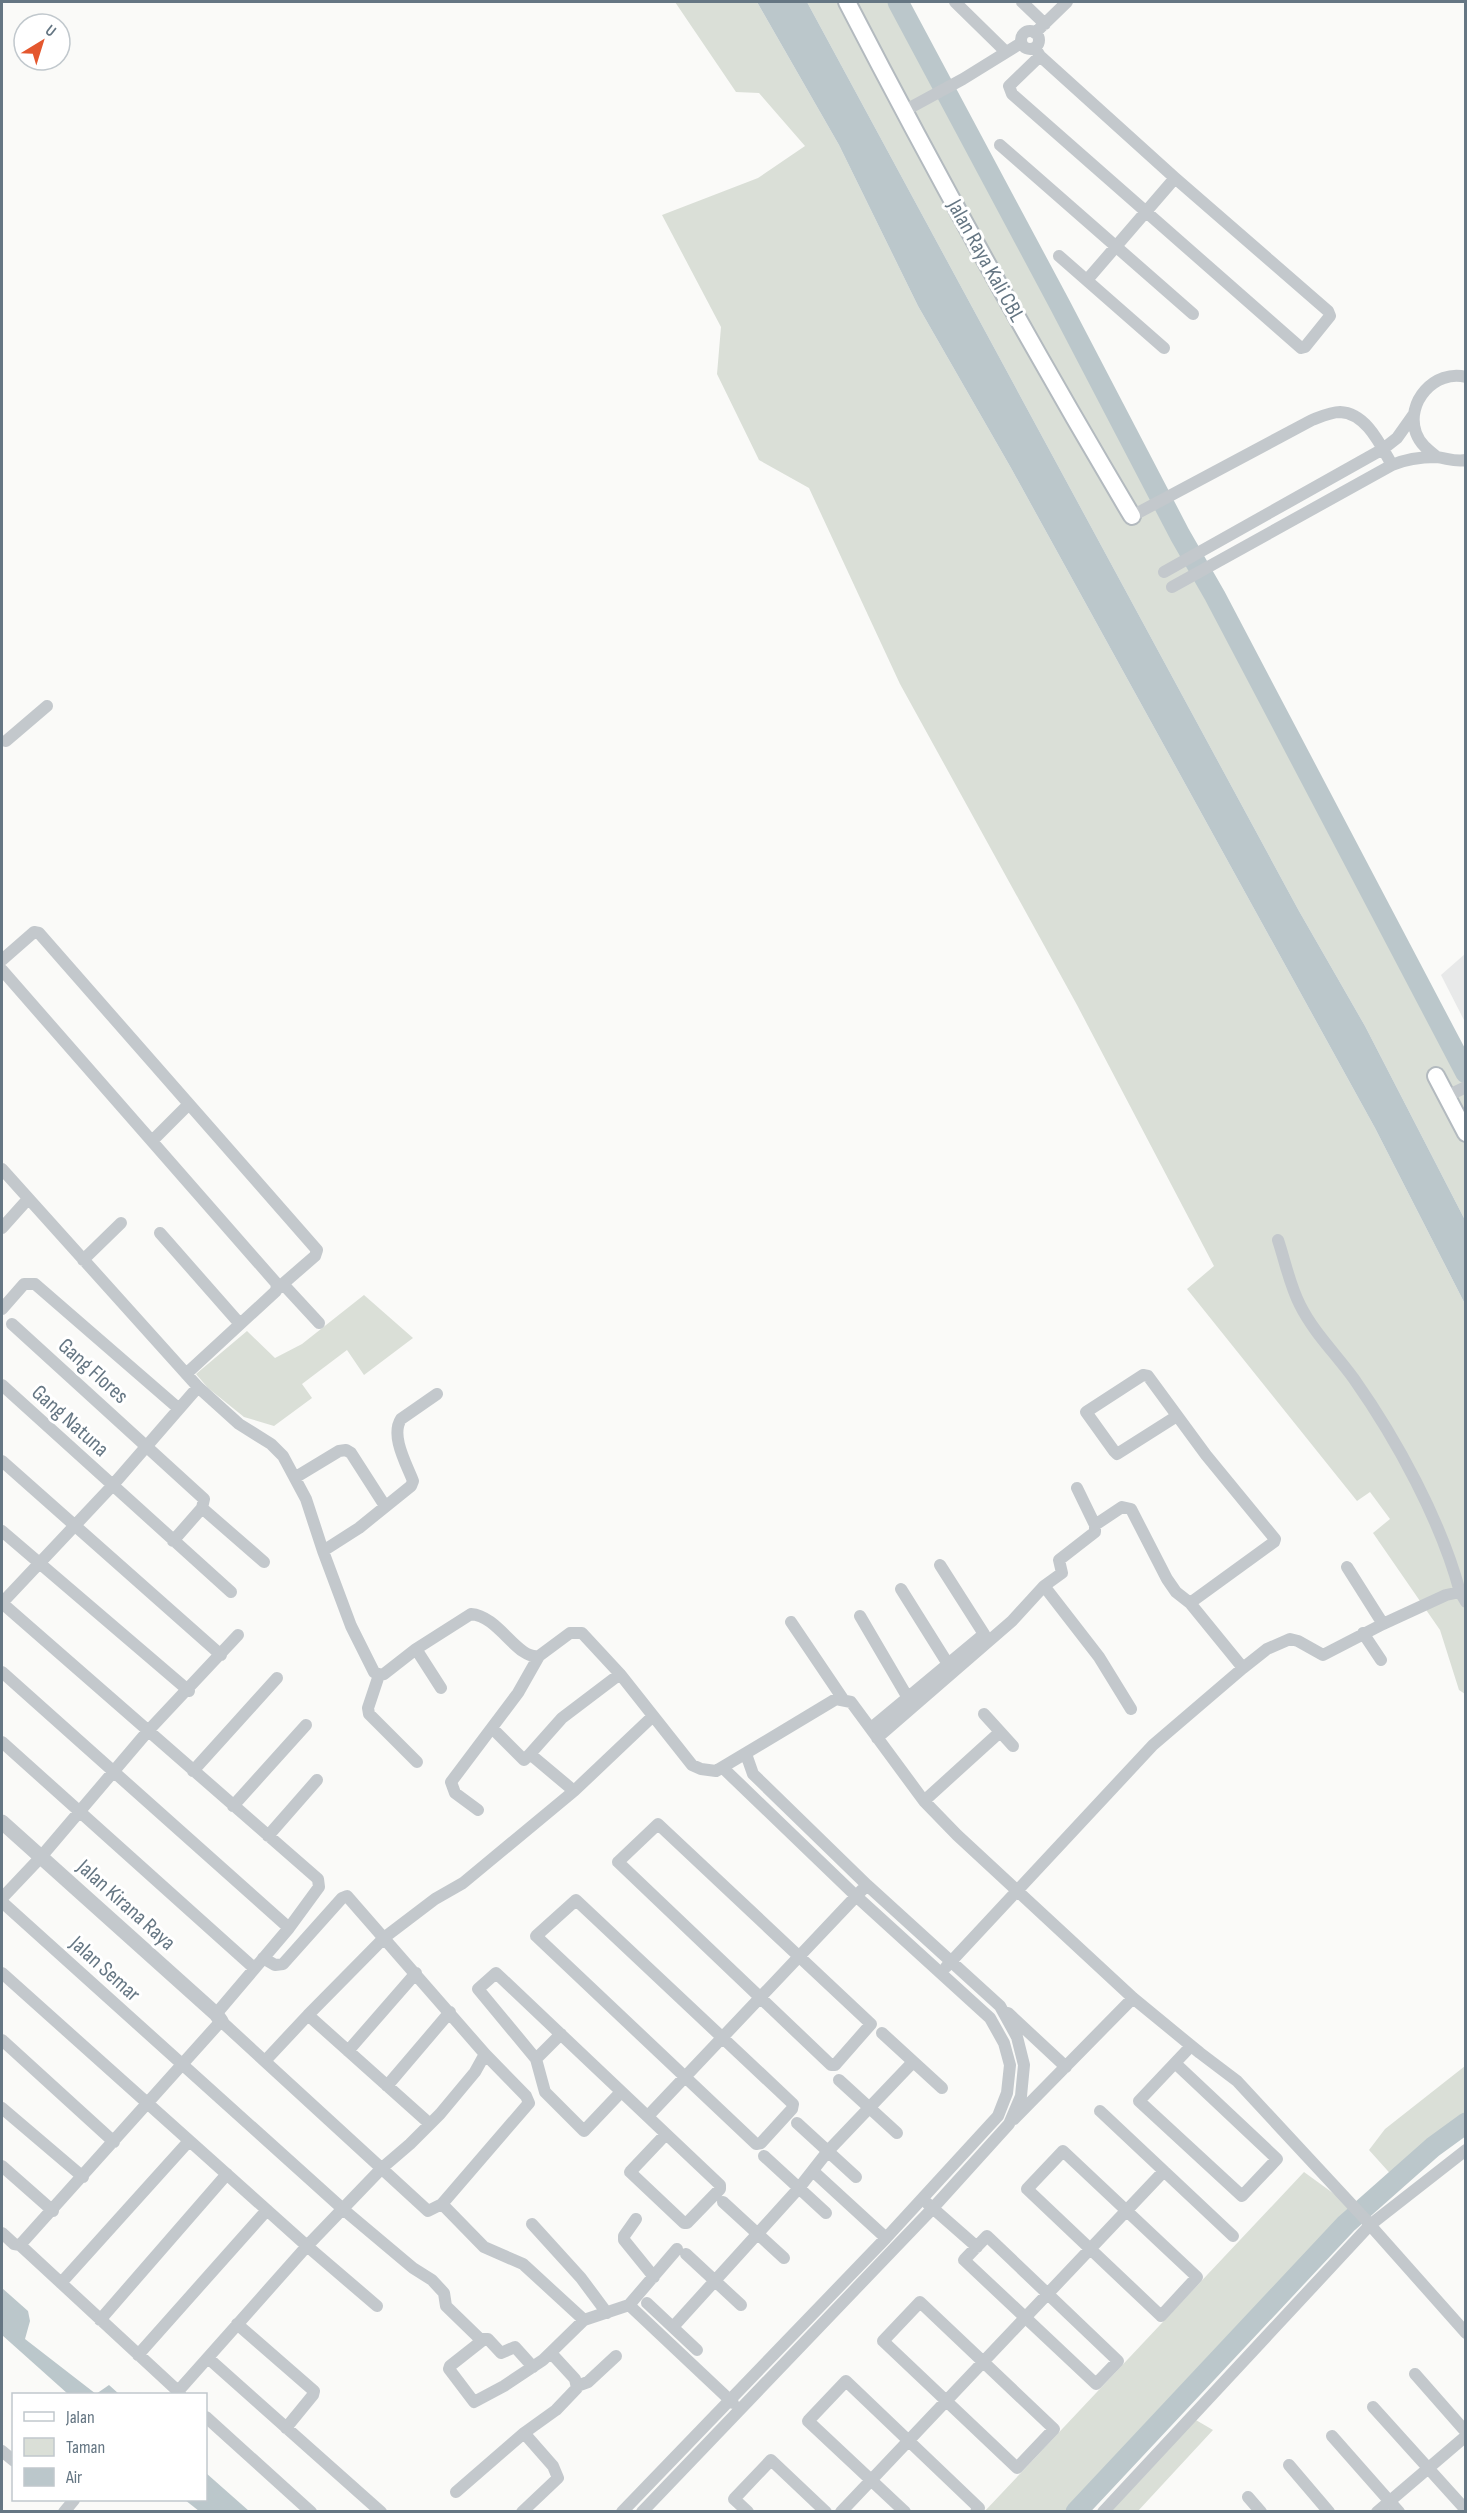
<svg xmlns="http://www.w3.org/2000/svg" width="1467" height="2513" font-family="'Sofia Sans Condensed',sans-serif">
	<rect width="100%" height="100%" fill="#fafaf8"/>
	<!-- built -->
	<path fill="#e8e9e9" d="M1465 954V1022L1441 975Z"/>
	<!-- green -->
	<path fill="#dadfd7" d="M675 2H757L839 145 918 306 1011 468 1375 1128 1465 1304V1694L1459 1690 1440 1630 1373 1533 1390 1519 1370 1492 1357 1501 1187 1289 1214 1266 1077 1005 900 684 809 488 759 460 717 374 721 327 662 215 758 178 805 146 759 93 736 92Z
		M807 2H891L1465 1070V1220L1365 1026 1299 911Z
		M364 1295 413 1338 364 1375 347 1350 302 1384 312 1398 274 1426 244 1417 208 1388 196 1374 247 1331 275 1358 302 1344Z
		M1465 2066V2123L1433 2147 1396 2180 1369 2150 1385 2129Z
		M1304 2172 1359 2212 1077 2511 984 2512Z
		M1189 2416 1213 2430 1138 2511 1102 2512Z"/>
	<!-- water -->
	<path fill="#bbc7cb" d="M757 2H807L1299 911 1365 1026 1465 1220V1304L1375 1128 1011 468 918 306 839 145Z
		M2 2288 28 2311 30 2321 25 2339 96 2394 109 2385 119 2394H68L2 2335Z
		M206 2473 249 2511H199L185 2500H206Z"/>
	<g fill="none" stroke-linecap="round" stroke-linejoin="round">
		<!-- river -->
		<path stroke="#bbc7cb" stroke-width="21" d="M898 2 1060 305 1180 535 1215 596 1466 1073
			M1076 2512 1346 2224 1433 2147 1466 2123"/>
		<!-- secondary casing -->
		<g stroke="#b3babf" stroke-width="20">
			<path id="secondary" d="M847 2C937 176 1032 348 1132 516
				M1436 1076 1466 1133"/>
		</g>
		<!-- minor -->
		<path stroke="#c3c8cc" stroke-width="12" d="M955 2 1006 52
			M1022 2 1045 24
			M1021 40a9 9 0 1 1 18 0a9 9 0 1 1-18 0Z
			M1035 33 1067 2
			M1035 48 1040 56 1175 178 1328 311 1330 316 1305 347 1301 348 1012 94 1009 86 1040 56
			M904 111 963 79 1021 43
			M1000 145 1193 314
			M1059 256 1164 348
			M1087 280 1175 178
			M1437 457C1428 450 1420 444 1416 433 1405 402 1435 369 1466 377
			M1132 516 1312 420C1320 417 1331 412 1340 412 1366 413 1380 444 1392 465
			M1164 572 1383 449 1397 438 1414 414
			M1172 587 1392 465C1406 459 1420 457 1436 457 1447 458 1454 462 1466 460
			M6 741 47 706
			M2 960 34 932 39 933 317 1250 315 1256 277 1289
			M2 970 277 1284 276 1291 186 1374
			M1447 1096 1466 1087
			M152 1141 189 1104
			M2 1169 198 1387 239 1424 271 1444 283 1456 306 1499 323 1551 351 1626 374 1672 379 1675 384 1674 416 1649 471 1614C499 1616 517 1660 539 1656L570 1633H582L620 1674 692 1765 701 1769 716 1771 836 1699 851 1702 924 1801 957 1835 1133 1998 1200 2053 1237 2081 1366 2220 1370 2225 1103 2512
			M2 1228 28 1199
			M160 1233 240 1324
			M1278 1240C1285 1261 1290 1286 1300 1305 1314 1333 1336 1354 1354 1379 1397 1440 1441 1521 1460 1592
			M83 1260 121 1223
			M283 1284 319 1323
			M2 1309 24 1284H35L178 1408
			M12 1324 204 1499 202 1508 173 1541
			M2 1385 231 1592
			M1177 1416 1117 1454 1114 1451 1086 1412 1143 1375 1148 1376 1206 1455 1275 1539 1274 1542 1190 1603
			M2 1461 221 1655
			M296 1477 339 1451 346 1450 351 1453 385 1506
			M1077 1488 1095 1525 1122 1507 1131 1509 1167 1579 1176 1592 1190 1603 1243 1668
			M202 1508 264 1562
			M2 1531 189 1691
			M323 1551 359 1528 411 1486 413 1481C407 1465 390 1436 401 1419L437 1394
			M1044 1586 1062 1573 1059 1560 1095 1532V1525
			M901 1589 948 1664
			M2 1603 318 1879 319 1887 289 1928 216 2014
			M2 1603 112 1486 198 1387
			M860 1616 908 1698
			M791 1622 843 1699
			M1383 1624 1446 1595 1460 1592 1466 1602
			M1363 1633 1381 1660
			M416 1649 441 1688
			M2 1672 289 1928
			M379 1675 368 1708 369 1714 417 1762
			M984 1714 1013 1746
			M492 1728 524 1760 530 1754 574 1791
			M871 1728 984 1634 940 1565
			M877 1738 1012 1621 1044 1586 1099 1657 1131 1709
			M2 1742 254 1968
			M530 1754 562 1718 620 1674
			M193 1771 277 1678
			M924 1801 1000 1732
			M233 1806 306 1725
			M478 1810 455 1793 451 1782 518 1693 539 1656
			M658 1824 871 2024 835 2065H831L618 1862Z
			M268 1836 317 1780
			M2 1898 40 1858 148 1731 238 1635
			M576 1900 793 2104 792 2109 761 2143 756 2144 536 1936Z
			M2 1902 344 2210 413 2268 432 2280 444 2293 446 2306 480 2339H488L501 2353 515 2347 533 2367
			M946 1967 1153 1745 1243 1668 1267 1649 1290 1639 1298 1641 1323 1655 1383 1624 1347 1567
			M2 1973 307 2246 382 2168 410 2144 440 2114 475 2072 485 2054 347 1896 342 1898 283 1964 275 1965 263 1958
			M1008 2013 1066 2067
			M308 2015 430 2124
			M882 2033 942 2088
			M2 2040 114 2142
			M348 2051 416 1973
			M536 2059 561 2034
			M265 2061 308 2015 385 1937 435 1899 463 1883 574 1791 652 1717
			M1175 2063 1277 2159 1242 2196 1139 2101 1191 2046
			M839 2080 897 2133
			M387 2086 450 2012
			M621 2092 584 2131 545 2092 536 2059 478 1989 496 1973 720 2185V2189L687 2223H684L630 2172 666 2134
			M2 2108 83 2177
			M1100 2111 1233 2236
			M648 2116 862 1890
			M1014 2119 1133 1998
			M797 2123 856 2177
			M1466 2150 1370 2225 1466 2333
			M1063 2151 1197 2277 1161 2316 1027 2189Z
			M764 2156 826 2213
			M2 2166 53 2211
			M814 2172 886 2238
			M723 2202 784 2258
			M442 2204 484 2247 523 2264 584 2320
			M928 2204 977 2247
			M636 2219 624 2236V2240L654 2277
			M532 2224 581 2278 607 2313
			M2 2233 14 2244 20 2245 180 2393
			M987 2236 1118 2361 1096 2384 964 2260Z
			M20 2245 221 2021 428 2211 442 2204 529 2103 526 2096 485 2054
			M686 2254 741 2305
			M61 2283 189 2141
			M920 2302 1054 2429 1017 2468 883 2341Z
			M647 2303 697 2350
			M629 2305 733 2403
			M100 2320 227 2174
			M237 2324 314 2391 313 2395 286 2428
			M673 2327 799 2188 828 2151 913 2062
			M483 2340 450 2366 449 2369 474 2402 504 2386 543 2360 584 2320 629 2305 677 2249
			M138 2355 267 2210
			M208 2358 381 2512
			M1415 2374 1466 2432
			M577 2386 588 2382 616 2356
			M180 2394V2389L307 2246 377 2306
			M1373 2407 1466 2510
			M206 2417 311 2512
			M1332 2436 1399 2512
			M2 2451 14 2461
			M1289 2465 1329 2512
			M456 2492 524 2433
			M1248 2497 1261 2512
			M64 2512 74 2500
			M522 2512 558 2478 553 2466 524 2433 556 2410 577 2388 575 2379 551 2353
			M622 2512 886 2238 998 2116 1007 2093 1010 2065 1004 2043 990 2018 856 1896 723 1768
			M642 2512 933 2208 1009 2124 1021 2096 1024 2065 1017 2037 1000 2006 867 1885 753 1774 746 1754
			M748 2512 734 2499 771 2460 826 2512
			M841 2512 1164 2171
			M905 2512 808 2421 846 2381 979 2508 976 2512
			M1377 2512 1466 2436"/>
		<!-- tertiary -->
		<path stroke="#c3c8cc" stroke-width="15" d="M2 1822 216 2014 221 2021"/>
		<!-- secondary -->
		<use href="#secondary" stroke="#fff" stroke-width="16"/>
	</g>
	<g text-anchor="middle" stroke-width="6" stroke-linejoin="round" paint-order="stroke">
		<!-- street labels -->
		<g font-size="22" fill="#657683" stroke="#fff">
			<text transform="translate(987 260) rotate(61)" y="8">Jalan Raya Kali CBL</text>
			<text transform="translate(94 1370) rotate(42)" y="8">Gang Flores</text>
			<text transform="translate(71 1420) rotate(42)" y="8">Gang Natuna</text>
			<text transform="translate(127 1904) rotate(42)" y="8">Jalan Kirana Raya</text>
			<text transform="translate(106 1968) rotate(42)" y="8">Jalan Semar</text>
		</g>
	</g>
	<!-- border -->
	<rect width="1467" height="2513" fill="none" stroke="#657683" stroke-width="6"/>
	<!-- legend -->
	<rect x="12" y="2393" width="195" height="108" fill="#ffffff" stroke="#c1c8cd" stroke-width="1.5"/>
	<rect x="24" y="2412" width="30" height="9" fill="#ffffff" stroke="#c1c8cd" stroke-width="1.5"/>
	<text x="66" y="2423" font-size="18" fill="#657683">Jalan</text>
	<rect x="24" y="2438" width="30" height="18" fill="#dadfd7" stroke="#c1c8cd" stroke-width="1.5"/>
	<text x="66" y="2453" font-size="18" fill="#657683">Taman</text>
	<rect x="24" y="2468" width="30" height="18" fill="#bbc7cb" stroke="#c1c8cd" stroke-width="1.5"/>
	<text x="66" y="2483" font-size="18" fill="#657683">Air</text>
	<!-- north arrow -->
	<g transform="translate(42 42) rotate(38)"><circle r="28" fill="#ffffff" stroke="#c1c8cd" stroke-width="1.5"/>
	<path d="M0-4.5L10 22L0 15L-10 22Z" fill="#e4572e"/>
	<text y="-9" font-size="16" font-weight="bold" text-anchor="middle" fill="#657683">U</text>
	</g>
</svg>
